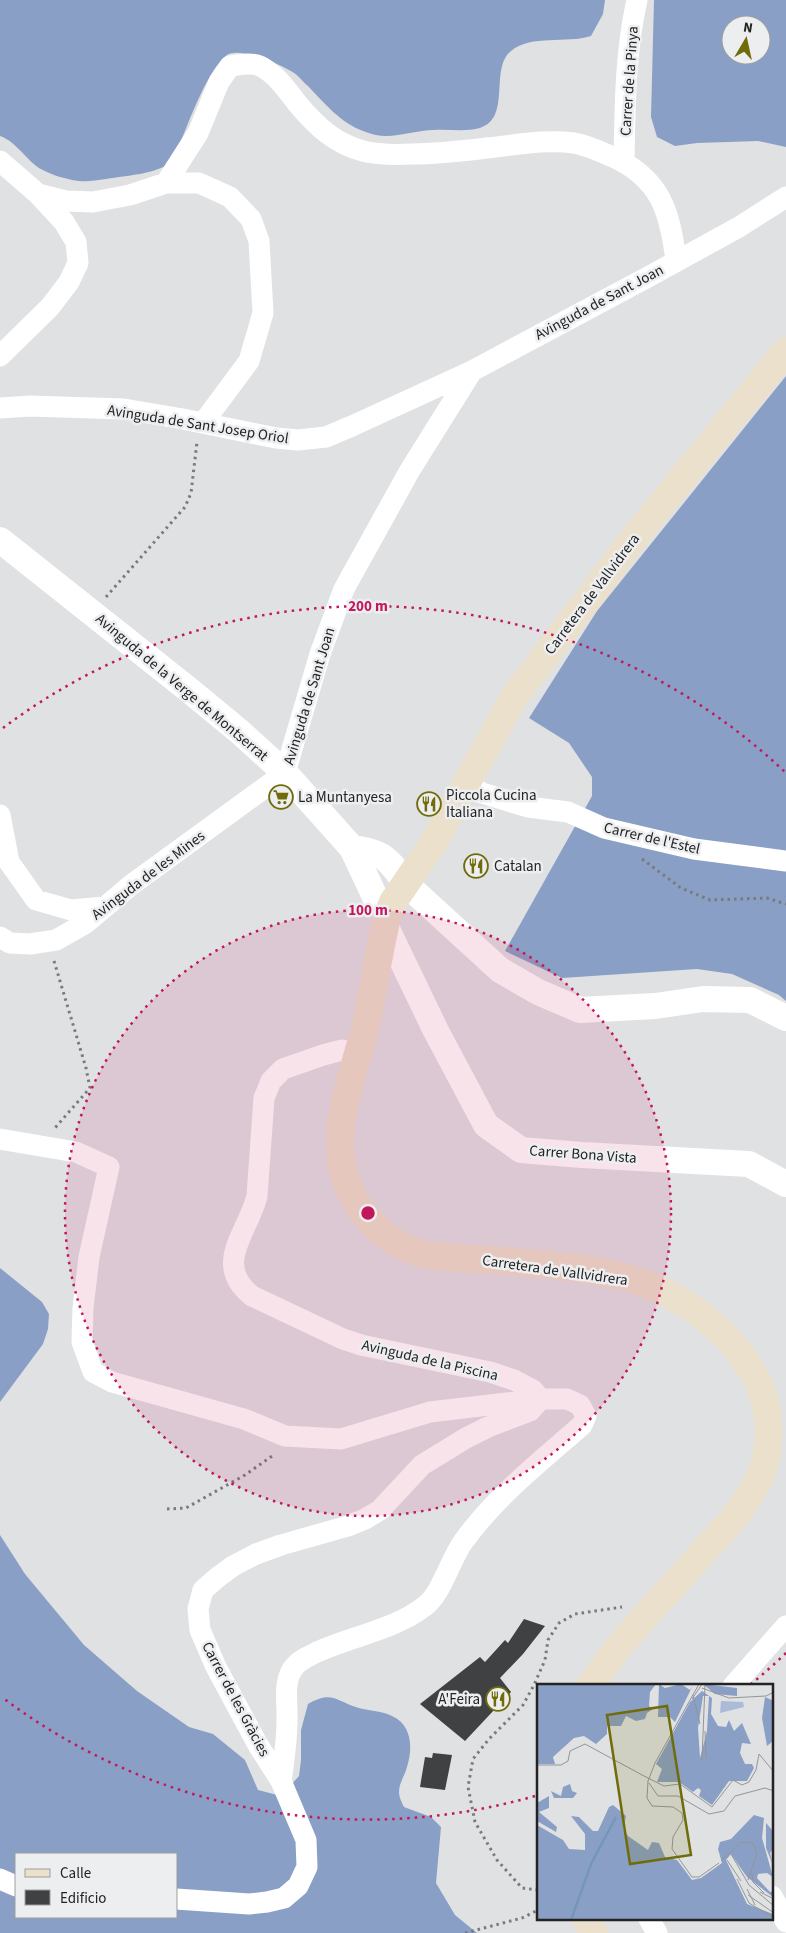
<svg xmlns="http://www.w3.org/2000/svg" width="786" height="1933" font-family="'Source Sans 3',sans-serif">
	<rect width="100%" height="100%" fill="#e0e1e3"/>
	<!-- forest -->
	<path fill="#8a9fc5" fill-rule="evenodd" d="M0 0H605L603 14 591 36C566 44 532 34 511 51 489 69 512 118 480 128 466 132 449 129 434 130 418 130 402 136 386 136 379 136 370 134 363 131 341 123 324 103 308 86 303 82 299 76 294 73 282 65 240 46 227 55 206 70 183 137 173 162 152 175 129 175 106 179 97 180 88 182 79 181 64 179 52 175 39 168 26 159 15 141 0 136Z
		M654 0H786V147L758 141 697 143 675 146 657 137 651 117ZM731 25H761V55H731Z
		M786 376V1001L779 995 732 974 697 969 562 978 505 951 592 796V777L569 743 529 718 597 611Z
		M0 1268 42 1302 49 1314 48 1329 43 1344 0 1402Z
		M0 1535 25 1574 84 1645 137 1691 189 1727 213 1734 245 1760 258 1790 281 1796 299 1776 301 1760V1730L308 1704C333 1690 335 1701 359 1708 370 1711 382 1711 392 1716 412 1725 413 1748 407 1767 405 1775 399 1783 399 1792 399 1797 402 1803 404 1807L431 1817 441 1827 436 1883 455 1915 477 1933H0ZM16 1854H176V1917H16Z"/>
	<!-- building -->
	<path fill="#404142" d="M524 1619 545 1626 523 1654 500 1678 511 1692 465 1741 420 1704 480 1657 485 1662 505 1640 508 1643Z
		M433 1753 452 1755 445 1790 420 1787 425 1757 432 1758Z"/>
	<g fill="none" stroke-linecap="round" stroke-linejoin="round">
		<!-- path -->
		<path stroke="#797a7b" stroke-width="3" stroke-dasharray="2.5 4" stroke-linecap="butt" d="M106 597 185 507 191 493 197 442
			M642 859 681 888 710 900 767 898 786 904
			M54 961 86 1068 90 1088 54 1129
			M167 1509 186 1508 245 1475 275 1454
			M538 1890 522 1888 497 1860 475 1822 468 1787 473 1759 489 1739 523 1705 534 1685 545 1660 548 1640 559 1623 575 1614 622 1607
			M465 1933 522 1918 538 1910"/>
		<!-- minor -->
		<path stroke="#fff" stroke-width="21" d="M0 161 38 194 64 222 76 242 78 263 69 282 50 307 0 356
			M624 162C625 108 625 53 637 0
			M166 183 198 133 219 82 230 66C239 65 251 62 260 66 275 73 287 90 297 103 315 125 335 144 363 151 379 155 395 155 412 154 437 154 462 151 487 148 516 145 545 139 574 143 587 145 601 152 613 157 661 179 670 212 676 261
			M38 194 66 201 93 202 130 195 166 183H199L230 197 251 219 259 241 263 313 249 361 203 423
			M0 408 30 406 124 409 183 419 276 438 298 440 326 437 352 426 472 371 648 277 739 227 786 197
			M466 783 482 793 528 807 568 812 604 828 694 849 786 861
			M0 815 9 862 36 900 71 910 105 907
			M0 937 10 943 30 944 56 940 86 923 131 885 285 773 320 654 344 589 410 470 472 371
			M357 1053 342 1050 323 1055 283 1069 271 1081 264 1098 257 1196C248 1233 212 1264 252 1296L343 1339 361 1345 490 1372 514 1380 533 1390 540 1399
			M0 1139 76 1152 109 1167 89 1257 83 1308 82 1342 93 1372 112 1382 244 1419 285 1436 341 1439 430 1412 540 1399H567L580 1405 586 1416 582 1425C540 1462 496 1496 463 1542 450 1560 442 1593 425 1606 394 1630 352 1636 317 1652 310 1656 300 1659 295 1666 282 1680 288 1704 287 1721 287 1741 284 1761 281 1781
			M733 1686 786 1626
			M0 1879 16 1886
			M772 1896 786 1922
			M176 1899 249 1904 267 1902 284 1898 298 1886 307 1867 306 1840 281 1781 258 1745 216 1667 200 1630 198 1609 203 1590 218 1577 233 1566 256 1554 281 1545 348 1526 365 1519 380 1510 422 1465 466 1438 488 1427 530 1411 538 1402
			M649 1919 657 1933"/>
		<!-- tertiary -->
		<path stroke="#fff" stroke-width="26" d="M0 540 189 690 240 732 285 773 352 848 376 899 389 909
			M352 848C383 852 388 858 406 884L500 970 538 992 580 1010 655 1006 703 999 750 1000 786 1018
			M385 925 436 1031 486 1125 521 1150 582 1155 749 1164 786 1184"/>
		<!-- secondary -->
		<path stroke="#ebe0cb" stroke-width="28" d="M590 1686 619 1646 733 1519C742 1506 753 1492 760 1477 773 1446 771 1406 755 1376 726 1325 673 1287 615 1275 576 1266 533 1264 493 1260 472 1259 435 1258 416 1252 386 1241 362 1218 349 1188 325 1134 355 1073 367 1020 374 986 379 951 387 917L393 902 434 842 514 697 637 534 786 351
			M586 1919 594 1933"/>
	</g>
	<!-- distance rings -->
	<circle cx="368" cy="1213" r="303" fill="#c2185b" fill-opacity=".12"/>
	<g fill="none" stroke="#c2185b" stroke-width="2.5" stroke-dasharray="2.5 5">
		<circle cx="368" cy="1213" r="303"/>
		<path d="M786 1653A607 607 0 0 1 750 1685M535 1796A607 607 0 0 1 3 1698M3 728A607 607 0 0 1 786 773"/>
	</g>
	<!-- icons -->
	<defs>
		<g id="supermarket-ring" transform="scale(1.25)"><circle r="9.5" fill="#edeef0" stroke="#706c09" stroke-width="1.5"/><path d="M-6-5.5h2.5l.6 2H6L4.5 2H-2.5L-4.4-4H-6ZM-1.5 3.2a1.3 1.3 0 1 0 .1 0ZM3 3.2a1.3 1.3 0 1 0 .1 0Z" fill="#706c09"/></g>
		<g id="restaurant-ring" transform="scale(1.25)"><circle r="9.5" fill="#edeef0" stroke="#706c09" stroke-width="1.5"/><path d="M-5-6h1v4h1v-4h1v4h1v-4h1v5L-1.5 .5V6h-2V.5L-5-1ZM5-6V6H3V1.5H1.5Q1.5-4 5-6Z" fill="#706c09"/></g>
	</defs>
	<g fill-rule="evenodd">
		<use href="#supermarket-ring" x="281" y="797"/>
		<use href="#restaurant-ring" x="429" y="804"/>
		<use href="#restaurant-ring" x="476" y="866"/>
		<use href="#restaurant-ring" x="498" y="1699"/>
	</g>
	<g text-anchor="middle" stroke-width="5" stroke-linejoin="round" paint-order="stroke">
		<!-- street labels -->
		<g font-size="15" fill="#232324" stroke="#edeef0">
			<text transform="translate(629 81) rotate(-86)" y="5">Carrer de la Pinya</text>
			<text transform="translate(599 302) rotate(-28)" y="5">Avinguda de Sant Joan</text>
			<text transform="translate(198 424) rotate(9)" y="5">Avinguda de Sant Josep Oriol</text>
			<text transform="translate(592 594) rotate(-53)" y="5">Carretera de Vallvidrera</text>
			<text transform="translate(182 687) rotate(40)" y="5">Avinguda de la Verge de Montserrat</text>
			<text transform="translate(309 696) rotate(-73)" y="5">Avinguda de Sant Joan</text>
			<text transform="translate(652 838) rotate(13)" y="5">Carrer de l'Estel</text>
			<text transform="translate(148 875) rotate(-37)" y="5">Avinguda de les Mines</text>
			<text transform="translate(583 1154) rotate(4)" y="5">Carrer Bona Vista</text>
			<text transform="translate(555 1270) rotate(8)" y="5">Carretera de Vallvidrera</text>
			<text transform="translate(430 1360) rotate(13)" y="5">Avinguda de la Piscina</text>
			<text transform="translate(236 1699) rotate(62)" y="5">Carrer de les Gràcies</text>
		</g>
		<!-- poi labels -->
		<g font-size="15" fill="#232324" stroke="#edeef0" text-anchor="start">
			<text x="446" y="800">Piccola Cucina<tspan x="446" dy="17">Italiana</tspan></text>
			<text x="298" y="802">La Muntanyesa</text>
			<text x="494" y="871">Catalan</text>
			<text x="480" y="1704" text-anchor="end">A'Feira</text>
		</g>
	</g>
	<!-- overview -->
	<g transform="translate(537 1684)">
		<rect width="236" height="236" fill="#e0e1e3"/>
		<path d="M184 17 206 18 207 23 183 29Z" fill="#abbbd7"/>
		<path d="M0 0H119L113 8 112 22 116 25 110 29 108 35 99 37 89 32 84 42H70V50L59 60 47 52 37 54 16 73 18 80H0ZM122 0 128 4 144 0 153 6 156 1 138 38 133 33H121ZM166 0 200 4V12L178 10ZM165 7 175 14 174 30 181 42 189 43 192 36 197 47 205 39 214 60 205 59 203 69 208 80H215L217 84 210 97H192L175 121 162 112 164 106 161 104 156 108 142 98H120L125 85 119 80 153 18ZM166 12H172L170 47 163 74 161 44ZM228 13 237 17 236 57 230 62 225 34ZM33 100 35 107 40 109 36 114H17L14 107 24 112 26 103ZM12 112V124L2 128 20 143 19 148 0 137V119ZM76 121 89 132 86 145 91 152 111 166 115 158 122 159 128 173 140 176 155 196 164 194 185 179 181 165 183 158 194 155 217 131 227 134 225 154 236 193 230 189 221 190 220 194 233 208 236 207V213L210 193 194 170 189 176 210 220 236 230V236H0V141L26 156 32 165 48 166V150L34 132 42 133 56 147H61L72 123ZM229 139 236 147V165L233 169 236 181 229 164Z" fill="#8a9fc5" fill-rule="evenodd"/>
		<path fill="none" stroke="#7597b7" stroke-width="2.5" d="M34 236 54 180 79 133"/>
		<path fill="none" stroke="#949597" stroke-width="1" d="M162 0 118 79 111 97 110 114 115 122 136 123 145 129 146 136 136 153 135 165 155 193H162L182 179M165 4 192 14 229 12 237 8M156 11 163 40M155 15 165 0M168 47 169 74M222 70 237 88M165 76 168 0M0 81H24L31 77 33 67 48 60 107 92M107 92 127 102 143 100 175 123 196 96 205 101 212 98 219 86 222 70M112 99 121 112H141L172 130 187 127 198 112 228 104 237 107M194 170 212 201 237 222M190 176 204 197M184 177 204 158 216 159 220 170 211 196M215 189 216 198 227 209M200 195 212 219 234 232M210 205 218 221M223 208 237 215M211 211 237 229"/>
		<path fill="#706c09" fill-opacity="0.15" stroke="#706c09" stroke-width="2.5" d="M130 22 154 171 93 180 70 31Z"/>
		<rect width="236" height="236" fill="none" stroke="#232324" stroke-width="2.5"/>
	</g>
	<circle cx="368" cy="1213" r="8" fill="#c2185b" stroke="#edeef0" stroke-width="2.5"/>
	<g font-size="15" text-anchor="middle" font-weight="bold" fill="#c2185b" stroke="#edeef0" stroke-width="5" stroke-linejoin="round" paint-order="stroke">
		<text x="368" y="611">200 m</text>
		<text x="368" y="915">100 m</text>
	</g>
	<!-- legend -->
	<rect x="15" y="1853" width="162" height="65" fill="#edeef0" stroke="#9c9d9e"/>
	<rect x="25" y="1869" width="25" height="8" fill="#ebe0cb" stroke="#9c9d9e"/>
	<text x="60" y="1878" font-size="15" fill="#232324">Calle</text>
	<rect x="25" y="1890" width="25" height="15" fill="#404142" stroke="#9c9d9e"/>
	<text x="60" y="1903" font-size="15" fill="#232324">Edificio</text>
	<!-- north arrow -->
	<g transform="translate(746 40) rotate(9)"><circle r="24" fill="#edeef0" stroke="#9c9d9e"/>
	<path d="M0-4L9 19L0 12L-9 19Z" fill="#706c09"/>
	<text y="-8" font-size="14" font-weight="bold" text-anchor="middle" fill="#232324">N</text>
	</g>
</svg>
